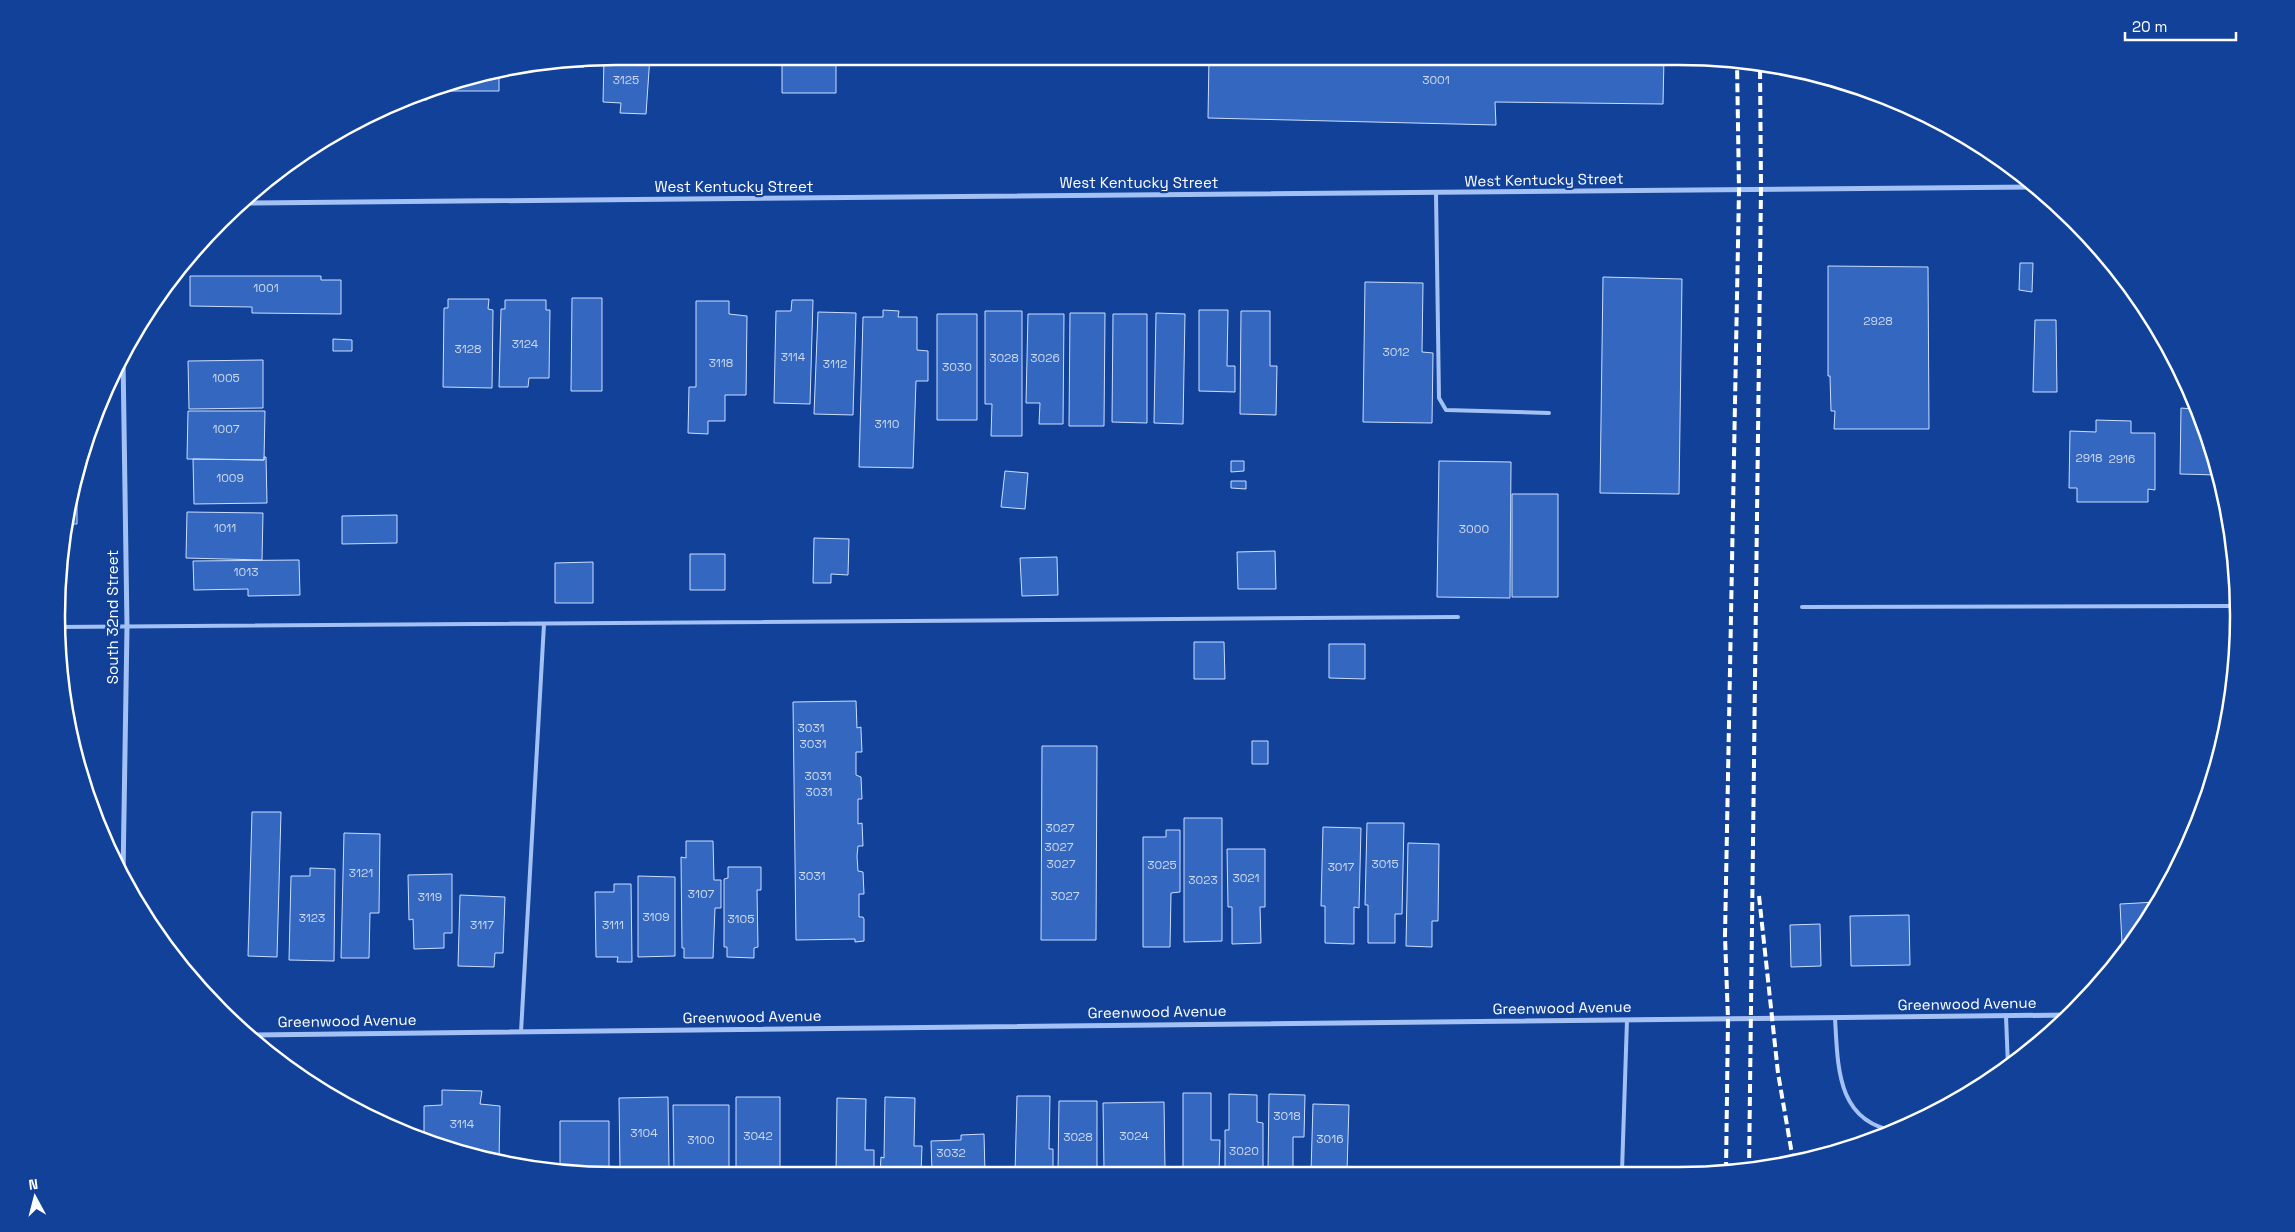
<svg xmlns="http://www.w3.org/2000/svg" width="2295" height="1232" font-family="'Space Grotesk',sans-serif">
	<rect width="100%" height="100%" fill="#114199"/>
	<!-- building -->
	<path fill="#3467bf" stroke="#cbdefe" d="M650 56 646 114 620 113 621 103 603 102 604 57Z
		M782 56H836V93H782Z
		M1209 57H1664L1663 104 1495 102 1496 125 1208 118Z
		M584 59V67H532V65Z
		M499 69V91H448V83Z
		M427 90V100L407 99Z
		M2020 263H2033L2032 292 2019 290Z
		M1828 266 1928 267 1929 429H1834L1835 411H1831L1830 376H1828Z
		M190 276H321V280H341V314L252 313V307L190 306Z
		M1603 277 1682 279 1679 494 1600 493Z
		M1365 282 1423 283 1422 352 1433 353 1432 423 1363 422Z
		M572 298H602V391H571Z
		M448 299H489L488 309 493 310 492 388 443 387 444 308H448Z
		M505 300H546V310H550L549 378H529L528 387H499L501 309H505Z
		M792 300H813L810 404 774 403 776 311H791Z
		M696 301H729V314L747 316 746 395H725V421H708V434L688 433 689 387H696Z
		M883 310 899 311 898 317H917V350L928 351V381H916L913 468 859 467 863 317H883Z
		M1199 310H1228L1227 366H1235V392L1199 391Z
		M985 311H1022V436H991L992 404H985Z
		M1241 311H1270V366H1277L1276 415 1240 414Z
		M818 312 856 313 853 415 814 414Z
		M1070 313H1105L1104 426H1069Z
		M1156 313 1185 314 1183 424 1154 423Z
		M937 314H977V420H937Z
		M1028 314H1064L1063 424H1039L1040 403H1026Z
		M1113 314H1147V423L1112 422Z
		M2035 320H2056L2057 392H2033Z
		M333 339 352 340V351H333Z
		M263 360V408L189 409 188 361Z
		M2194 403 2209 436 2218 475 2180 474 2181 408 2194 409Z
		M188 411H265L264 460 187 459Z
		M2096 420 2131 421V433H2155V490L2148 489V502H2077V488H2069L2070 431 2096 432Z
		M264 457H266L267 503 194 504 193 459 264 460Z
		M1231 461H1244V471L1231 472Z
		M1439 461 1511 462 1510 598 1437 597Z
		M77 467V524H67L75 471Z
		M1005 471 1028 473 1025 509 1001 507Z
		M1231 481H1246V489L1231 488Z
		M1512 494H1558V597H1512Z
		M187 512 263 513 262 560 186 558Z
		M397 515V543L342 544V516Z
		M814 538 849 539 848 575 831 574V583H813Z
		M1275 551 1276 589H1238L1237 552Z
		M690 554H725V590H690Z
		M1057 557 1058 595 1022 596 1020 558Z
		M299 560 300 595 248 596V589L194 590 193 561Z
		M593 562V603H555V563Z
		M1194 642H1224L1225 679H1194Z
		M1329 644H1365V679L1329 678Z
		M57 652H62L63 684 57 653Z
		M856 701 857 728 861 727V730L862 752H856V775L861 777 862 799H858V824L862 823 863 846H858L857 856 858 871 863 872 864 894H859V917H863L864 919V941L855 942V939L796 940 793 702Z
		M1252 741H1268V764H1252Z
		M1042 746H1097L1096 940H1041Z
		M252 812H281L277 957 248 956Z
		M1184 818H1222V941L1184 942Z
		M1367 823H1404L1402 914H1395V943H1368V905H1365Z
		M1323 827 1361 828 1359 908 1354 907V944L1325 943V906H1321Z
		M1166 830H1180V892L1171 893 1170 947H1143V837H1166Z
		M344 833 380 834 379 913H370L369 958H341Z
		M686 841H713L714 880H721V908H715L713 958H684V948H682L681 857 686 858Z
		M1408 843 1439 844 1438 921H1432V947L1406 946Z
		M1227 849H1265V907H1260L1261 943 1232 944V907H1228Z
		M728 867H761V890H757L758 947 754 948V958L727 957V947H724V879L728 878Z
		M310 868 335 869 334 961 289 960 291 876H310Z
		M452 874V933H444V948L414 949 413 919 409 920 408 875Z
		M638 876 675 877V956L638 957Z
		M614 884H631L632 962H617L618 957H596L595 892H614Z
		M460 895 505 897 503 953H495L494 967 458 966Z
		M2156 902 2127 944H2122L2120 904Z
		M1909 915 1910 965 1851 966 1850 916Z
		M1820 924 1821 966 1791 967 1790 925Z
		M442 1090 482 1091 480 1104 500 1106 499 1161 471 1157 424 1139V1106L442 1105Z
		M1183 1093H1211V1140H1220L1219 1173H1183Z
		M1229 1094 1257 1095V1122L1263 1123V1172L1225 1173V1130H1229Z
		M1269 1094 1305 1095 1304 1137H1293V1172H1268Z
		M1017 1096H1050L1049 1149H1053V1173H1015Z
		M668 1097 669 1169H663V1174H642V1169H620L619 1098Z
		M736 1097H780V1174H736Z
		M885 1097 915 1098 914 1146H922L921 1174H880L881 1157 884 1158Z
		M837 1098 866 1099 865 1150H874V1174H836Z
		M1059 1101H1097V1173H1058Z
		M1164 1102 1165 1169 1104 1170 1103 1103Z
		M1313 1104 1349 1105 1347 1172H1311Z
		M673 1105H729V1174H674Z
		M560 1121H609V1174L580 1175 560 1171Z
		M984 1134 985 1173H932L931 1141 961 1140V1135Z"/>
	<g fill="none" stroke-linecap="round" stroke-linejoin="round">
		<!-- service -->
		<path stroke="#a3c1f4" stroke-width="4" d="M1436 193 1439 398 1446 410 1549 413
			M1802 607 2236 606
			M57 627 1458 617
			M2006 1016 2008 1067
			M1835 1018C1838 1066 1836 1122 1896 1131
			M521 1032 544 624
			M1622 1171 1627 1020"/>
		<!-- minor -->
		<path stroke="#a3c1f4" stroke-width="5" d="M242 203 2036 187
			M123 357 127 627 123 876
			M246 1035 2068 1015"/>
		<!-- rail -->
		<path stroke="#fff" stroke-width="4" stroke-dasharray="9 4" stroke-linecap="butt" d="M1759 896 1778 1073 1793 1160
			M1726 1171 1728 1019 1725 936 1739 190 1737 61
			M1749 1171 1761 189 1760 65"/>
	</g>
	<g text-anchor="middle" stroke-width="4.5" stroke-linejoin="round" paint-order="stroke">
		<!-- number labels -->
		<g font-size="12" fill="#ccd9ef">
			<text x="626" y="84">3125</text>
			<text x="1436" y="84">3001</text>
			<text x="266" y="292">1001</text>
			<text x="1878" y="325">2928</text>
			<text x="525" y="348">3124</text>
			<text x="468" y="353">3128</text>
			<text x="1396" y="356">3012</text>
			<text x="793" y="361">3114</text>
			<text x="1004" y="362">3028</text>
			<text x="1045" y="362">3026</text>
			<text x="721" y="367">3118</text>
			<text x="835" y="368">3112</text>
			<text x="957" y="371">3030</text>
			<text x="226" y="382">1005</text>
			<text x="887" y="428">3110</text>
			<text x="226" y="433">1007</text>
			<text x="2089" y="462">2918</text>
			<text x="2122" y="463">2916</text>
			<text x="230" y="482">1009</text>
			<text x="225" y="532">1011</text>
			<text x="1474" y="533">3000</text>
			<text x="246" y="576">1013</text>
			<text x="811" y="732">3031</text>
			<text x="813" y="748">3031</text>
			<text x="818" y="780">3031</text>
			<text x="819" y="796">3031</text>
			<text x="1060" y="832">3027</text>
			<text x="1059" y="851">3027</text>
			<text x="1061" y="868">3027</text>
			<text x="1385" y="868">3015</text>
			<text x="1162" y="869">3025</text>
			<text x="1341" y="871">3017</text>
			<text x="361" y="877">3121</text>
			<text x="812" y="880">3031</text>
			<text x="1246" y="882">3021</text>
			<text x="1203" y="884">3023</text>
			<text x="701" y="898">3107</text>
			<text x="1065" y="900">3027</text>
			<text x="430" y="901">3119</text>
			<text x="656" y="921">3109</text>
			<text x="312" y="922">3123</text>
			<text x="741" y="923">3105</text>
			<text x="482" y="929">3117</text>
			<text x="613" y="929">3111</text>
			<text x="1287" y="1120">3018</text>
			<text x="462" y="1128">3114</text>
			<text x="644" y="1137">3104</text>
			<text x="758" y="1140">3042</text>
			<text x="1134" y="1140">3024</text>
			<text x="1078" y="1141">3028</text>
			<text x="1330" y="1143">3016</text>
			<text x="701" y="1144">3100</text>
			<text x="1244" y="1155">3020</text>
			<text x="951" y="1157">3032</text>
		</g>
		<!-- street labels -->
		<g font-size="15" fill="#fff" stroke="#114199">
			<text transform="translate(1544 180) rotate(-1)" y="5">West Kentucky Street</text>
			<text x="1139" y="188">West Kentucky Street</text>
			<text x="734" y="192">West Kentucky Street</text>
			<text transform="translate(113 617) rotate(-90)" y="5">South 32nd Street</text>
			<text transform="translate(1967 1004) rotate(-1)" y="5">Greenwood Avenue</text>
			<text transform="translate(1562 1008) rotate(-1)" y="5">Greenwood Avenue</text>
			<text transform="translate(1157 1012) rotate(-1)" y="5">Greenwood Avenue</text>
			<text transform="translate(752 1017) rotate(-1)" y="5">Greenwood Avenue</text>
			<text transform="translate(347 1021) rotate(-1)" y="5">Greenwood Avenue</text>
		</g>
	</g>
	<!-- crop -->
	<path d="M0 0H2295V1232H0ZM616 65H1679A551 551 0 0 1 2230 616V616A551 551 0 0 1 1679 1167H616A551 551 0 0 1 65 616V616A551 551 0 0 1 616 65Z" fill="#114199" fill-rule="evenodd"/>
	<path fill="none" stroke="#fff" stroke-width="2.5" d="M616 65H1679A551 551 0 0 1 2230 616V616A551 551 0 0 1 1679 1167H616A551 551 0 0 1 65 616V616A551 551 0 0 1 616 65Z"/>
	<!-- north arrow -->
	<g transform="translate(35 1197) rotate(353)" stroke="#114199" stroke-width="4" paint-order="stroke">
	<path d="M0-4L9 19L0 12L-9 19Z" fill="#ffffff"/>
	<text y="-8" font-size="14" font-weight="bold" text-anchor="middle" fill="#ffffff">N</text>
	</g>
	<!-- scale -->
	<path d="M2125 32v8h111v-8" fill="none" stroke="#ffffff" stroke-width="2.5"/>
	<text x="2132" y="32" font-size="15" fill="#ffffff" stroke="#114199" stroke-width="4" paint-order="stroke">20 m</text>
</svg>
